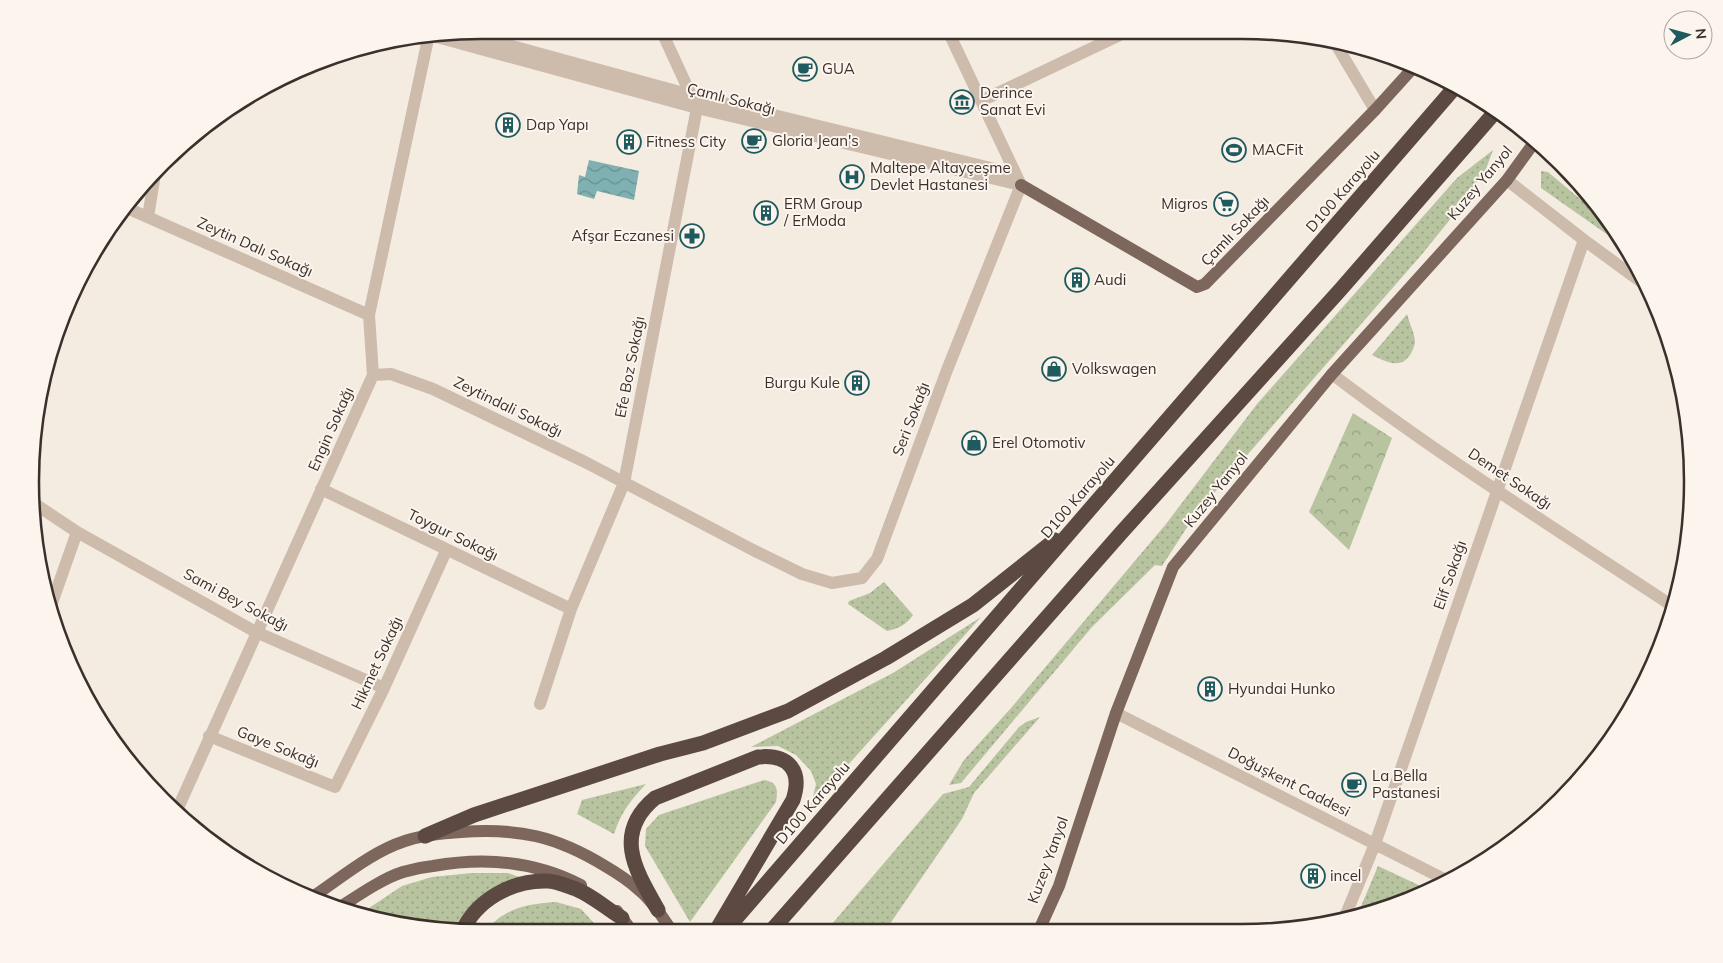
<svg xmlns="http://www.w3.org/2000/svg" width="1723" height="963" font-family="Mulish,sans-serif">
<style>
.grass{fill:url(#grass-dots)}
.park{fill:url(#park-crowns)}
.water{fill:url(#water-waves)}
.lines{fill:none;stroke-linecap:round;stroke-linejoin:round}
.minor{stroke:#cdbbac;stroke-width:12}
.major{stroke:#7d675c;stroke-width:12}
.highway{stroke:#5c4a42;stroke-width:15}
.labels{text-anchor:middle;stroke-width:4;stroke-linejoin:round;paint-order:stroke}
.poi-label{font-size:15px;fill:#3b302b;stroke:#fbf5ee;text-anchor:start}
.street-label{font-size:15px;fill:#3b302b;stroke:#fbf5ee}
.rim{fill:none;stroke:#3b302b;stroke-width:2.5}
</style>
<defs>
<pattern id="grass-dots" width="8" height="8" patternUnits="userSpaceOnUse" patternTransform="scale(1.25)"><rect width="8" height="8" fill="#b8c4a0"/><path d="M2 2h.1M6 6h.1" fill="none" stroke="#97a083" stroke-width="1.8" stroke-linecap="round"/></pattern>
<pattern id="park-crowns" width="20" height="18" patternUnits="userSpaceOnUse" patternTransform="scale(1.25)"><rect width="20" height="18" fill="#b8c4a0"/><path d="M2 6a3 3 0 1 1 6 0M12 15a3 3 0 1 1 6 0" fill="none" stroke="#97a083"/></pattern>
<pattern id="water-waves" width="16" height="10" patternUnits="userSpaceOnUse" patternTransform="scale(1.25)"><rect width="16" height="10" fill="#7fb0b2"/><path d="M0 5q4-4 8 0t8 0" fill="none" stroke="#699091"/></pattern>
</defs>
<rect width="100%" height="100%" fill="#f4ebe1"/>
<path class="grass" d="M1493 150 1486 169 1465 201 1423 253 1195 515 1162 566 1155 565 1092 627 961 783 949 785 964 760 1011 708 1166 524 1257 404 1457 178Z
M1541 171 1548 172 1612 226 1625 247 1541 188Z
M1407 314C1409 322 1414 332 1415 341 1415 345 1412 352 1410 355 1400 370 1385 361 1372 355Z
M884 582 913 615C907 624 898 629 887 631L848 604 849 601 870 593Z
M981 617 811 806 816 784 811 771 796 755 778 746 751 747 893 673Z
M1040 717 974 793 962 819 885 931H826L943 794 969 787 1019 727 1026 722Z
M764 780C778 782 778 790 776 802L690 922 645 846 646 829 659 815Z
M646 784C631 800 621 812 614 834L577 814 582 800Z
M1378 866 1427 889 1387 909 1357 916Z
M472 873H508L525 879 457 932 360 914 402 886 432 877Z
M556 902 581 909 602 932H484C505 908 526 904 556 902Z"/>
<path class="park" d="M1353 413 1392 438 1349 550 1309 512Z"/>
<path class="water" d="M589 160 639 171 634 200 597 191 594 199 577 194 579 175 585 177Z"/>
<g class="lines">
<path class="minor" d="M437 37 697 108 1021 185 1003 171 691 95 464 33
M1334 41 1375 110
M981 101 1128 31
M1507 180 1584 240 1648 287
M127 208 369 315
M148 217 154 180
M1332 374C1441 457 1559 531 1674 607
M373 375 391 374 433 389 585 462 753 550 802 574 832 583 862 578 877 559 947 370 1021 185 948 31
M321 489 571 609
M32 502 77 532 256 632 384 688
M52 603 77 532
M540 704 571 609 624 483 697 108 661 30
M1116 713 1446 880
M209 736 335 787 384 688 446 551
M178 808 373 375 369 315 428 39
M1344 919 1375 844 1584 240"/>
<path class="major" d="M1021 185 1197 287 1205 284 1375 110 1413 68
M311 898C341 878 371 852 405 841 423 835 442 833 461 832 519 828 556 836 605 866 617 873 629 881 639 890 653 901 662 917 672 931
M337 909C356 897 381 879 403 872 413 869 423 867 433 866 484 857 535 861 581 885
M617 911 632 931
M1039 930 1059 886 1116 713 1173 567 1332 374 1507 180 1536 140"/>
<path class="highway" d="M425 836 474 815 660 754 703 743 788 711 886 658 973 605 1055 540
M658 910C636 871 612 834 655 798L758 757C788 754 803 770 793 800L717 929
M725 931 1456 86
M771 931 1121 533 1341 289 1496 111
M462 932C476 900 512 880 547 881 556 881 567 886 576 889 593 896 607 909 622 918"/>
</g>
<defs>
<g id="cafe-ring" transform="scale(1.25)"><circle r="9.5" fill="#fbf5ee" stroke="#1f5a5e" stroke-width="1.5"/><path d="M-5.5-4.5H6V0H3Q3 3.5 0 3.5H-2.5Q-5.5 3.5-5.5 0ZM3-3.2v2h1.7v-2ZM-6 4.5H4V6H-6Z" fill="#1f5a5e"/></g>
<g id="museum-ring" transform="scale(1.25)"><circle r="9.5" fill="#fbf5ee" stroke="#1f5a5e" stroke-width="1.5"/><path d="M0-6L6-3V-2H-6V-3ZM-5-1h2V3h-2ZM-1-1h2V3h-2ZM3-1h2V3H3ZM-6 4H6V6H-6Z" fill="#1f5a5e"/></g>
<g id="building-ring" transform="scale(1.25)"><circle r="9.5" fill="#fbf5ee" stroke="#1f5a5e" stroke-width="1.5"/><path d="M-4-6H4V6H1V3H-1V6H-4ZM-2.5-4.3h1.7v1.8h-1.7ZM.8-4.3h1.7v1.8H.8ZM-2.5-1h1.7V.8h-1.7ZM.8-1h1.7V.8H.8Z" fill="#1f5a5e"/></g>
<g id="stadium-ring" transform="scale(1.25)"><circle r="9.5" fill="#fbf5ee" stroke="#1f5a5e" stroke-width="1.5"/><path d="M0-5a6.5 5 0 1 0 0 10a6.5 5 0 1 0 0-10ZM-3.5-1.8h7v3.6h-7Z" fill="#1f5a5e"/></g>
<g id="hospital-ring" transform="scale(1.25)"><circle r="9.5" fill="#fbf5ee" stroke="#1f5a5e" stroke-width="1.5"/><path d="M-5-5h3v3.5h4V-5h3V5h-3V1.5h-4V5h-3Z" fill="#1f5a5e"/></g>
<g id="supermarket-ring" transform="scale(1.25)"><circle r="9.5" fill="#fbf5ee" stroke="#1f5a5e" stroke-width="1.5"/><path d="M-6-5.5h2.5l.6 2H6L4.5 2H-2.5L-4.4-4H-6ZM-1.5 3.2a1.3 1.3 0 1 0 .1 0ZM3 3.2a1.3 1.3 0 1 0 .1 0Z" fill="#1f5a5e"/></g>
<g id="pharmacy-ring" transform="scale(1.25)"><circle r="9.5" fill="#fbf5ee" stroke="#1f5a5e" stroke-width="1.5"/><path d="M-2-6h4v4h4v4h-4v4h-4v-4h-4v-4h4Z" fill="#1f5a5e"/></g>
<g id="shop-ring" transform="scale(1.25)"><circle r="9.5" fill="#fbf5ee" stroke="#1f5a5e" stroke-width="1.5"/><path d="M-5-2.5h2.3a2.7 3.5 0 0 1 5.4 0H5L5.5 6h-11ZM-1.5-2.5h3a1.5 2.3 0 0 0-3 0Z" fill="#1f5a5e"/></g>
</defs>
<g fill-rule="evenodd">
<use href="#cafe-ring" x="805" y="69"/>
<use href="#museum-ring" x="962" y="102"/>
<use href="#building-ring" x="508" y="125"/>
<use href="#cafe-ring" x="754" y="141"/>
<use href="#building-ring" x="629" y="142"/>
<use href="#stadium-ring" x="1234" y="150"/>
<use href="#hospital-ring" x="852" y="177"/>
<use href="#supermarket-ring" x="1226" y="204"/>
<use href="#building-ring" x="766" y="213"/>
<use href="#pharmacy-ring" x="692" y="236"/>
<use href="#building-ring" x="1077" y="280"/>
<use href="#shop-ring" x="1054" y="369"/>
<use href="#building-ring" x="857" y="383"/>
<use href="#shop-ring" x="974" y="443"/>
<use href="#building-ring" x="1210" y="689"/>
<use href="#cafe-ring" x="1354" y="785"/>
<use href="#building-ring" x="1313" y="876"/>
</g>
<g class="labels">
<g class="poi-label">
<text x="822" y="74">GUA</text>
<text x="980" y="98">Derince<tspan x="980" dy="17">Sanat Evi</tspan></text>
<text x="526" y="130">Dap Yapı</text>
<text x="772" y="146">Gloria Jean's</text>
<text x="646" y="147">Fitness City</text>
<text x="1252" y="155">MACFit</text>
<text x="870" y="173">Maltepe Altayçeşme<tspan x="870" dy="17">Devlet Hastanesi</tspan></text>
<text x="784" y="209">ERM Group<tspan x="784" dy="17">/ ErModa</tspan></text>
<text x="1208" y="209" text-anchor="end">Migros</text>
<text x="674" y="241" text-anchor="end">Afşar Eczanesi</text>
<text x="1094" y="285">Audi</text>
<text x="1072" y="374">Volkswagen</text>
<text x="840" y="388" text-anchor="end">Burgu Kule</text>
<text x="992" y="448">Erel Otomotiv</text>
<text x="1228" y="694">Hyundai Hunko</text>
<text x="1372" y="781">La Bella<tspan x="1372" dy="17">Pastanesi</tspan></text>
<text x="1330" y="881">incel</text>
</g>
<g class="street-label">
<text transform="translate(731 99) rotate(14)" y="5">Çamlı Sokağı</text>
<text transform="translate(1480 183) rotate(-50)" y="5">Kuzey Yanyol</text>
<text transform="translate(1343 191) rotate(-49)" y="5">D100 Karayolu</text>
<text transform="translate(1235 231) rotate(-46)" y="5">Çamlı Sokağı</text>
<text transform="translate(255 247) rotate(24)" y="5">Zeytin Dalı Sokağı</text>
<text transform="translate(630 367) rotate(-79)" y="5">Efe Boz Sokağı</text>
<text transform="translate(508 407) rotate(26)" y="5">Zeytindali Sokağı</text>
<text transform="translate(911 419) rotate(-69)" y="5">Seri Sokağı</text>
<text transform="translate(331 429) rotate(-66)" y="5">Engin Sokağı</text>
<text transform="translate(1510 479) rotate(34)" y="5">Demet Sokağı</text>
<text transform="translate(1216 490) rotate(-51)" y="5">Kuzey Yanyol</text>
<text transform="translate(1078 497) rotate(-49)" y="5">D100 Karayolu</text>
<text transform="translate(453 535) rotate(26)" y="5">Toygur Sokağı</text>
<text transform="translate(1450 575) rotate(-71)" y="5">Elif Sokağı</text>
<text transform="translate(236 600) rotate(28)" y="5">Sami Bey Sokağı</text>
<text transform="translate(377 663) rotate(-65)" y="5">Hikmet Sokağı</text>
<text transform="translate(278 747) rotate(22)" y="5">Gaye Sokağı</text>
<text transform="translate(1289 782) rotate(27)" y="5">Doğuşkent Caddesi</text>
<text transform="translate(813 803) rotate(-49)" y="5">D100 Karayolu</text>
<text transform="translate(1048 860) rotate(-70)" y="5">Kuzey Yanyol</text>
</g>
</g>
<path d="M0 0H1723V963H0ZM481 39H1242A442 442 0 0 1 1684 481V482A442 442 0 0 1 1242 924H481A442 442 0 0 1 39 482V481A442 442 0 0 1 481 39Z" fill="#fbf5ee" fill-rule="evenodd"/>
<path class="rim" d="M481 39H1242A442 442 0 0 1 1684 481V482A442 442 0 0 1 1242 924H481A442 442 0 0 1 39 482V481A442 442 0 0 1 481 39Z"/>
<g transform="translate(1688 35) rotate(84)"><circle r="24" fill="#fbf5ee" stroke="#aea6a0"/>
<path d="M0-4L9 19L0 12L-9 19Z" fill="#1f5a5e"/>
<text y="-8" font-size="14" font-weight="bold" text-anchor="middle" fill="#3b302b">N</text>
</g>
</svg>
